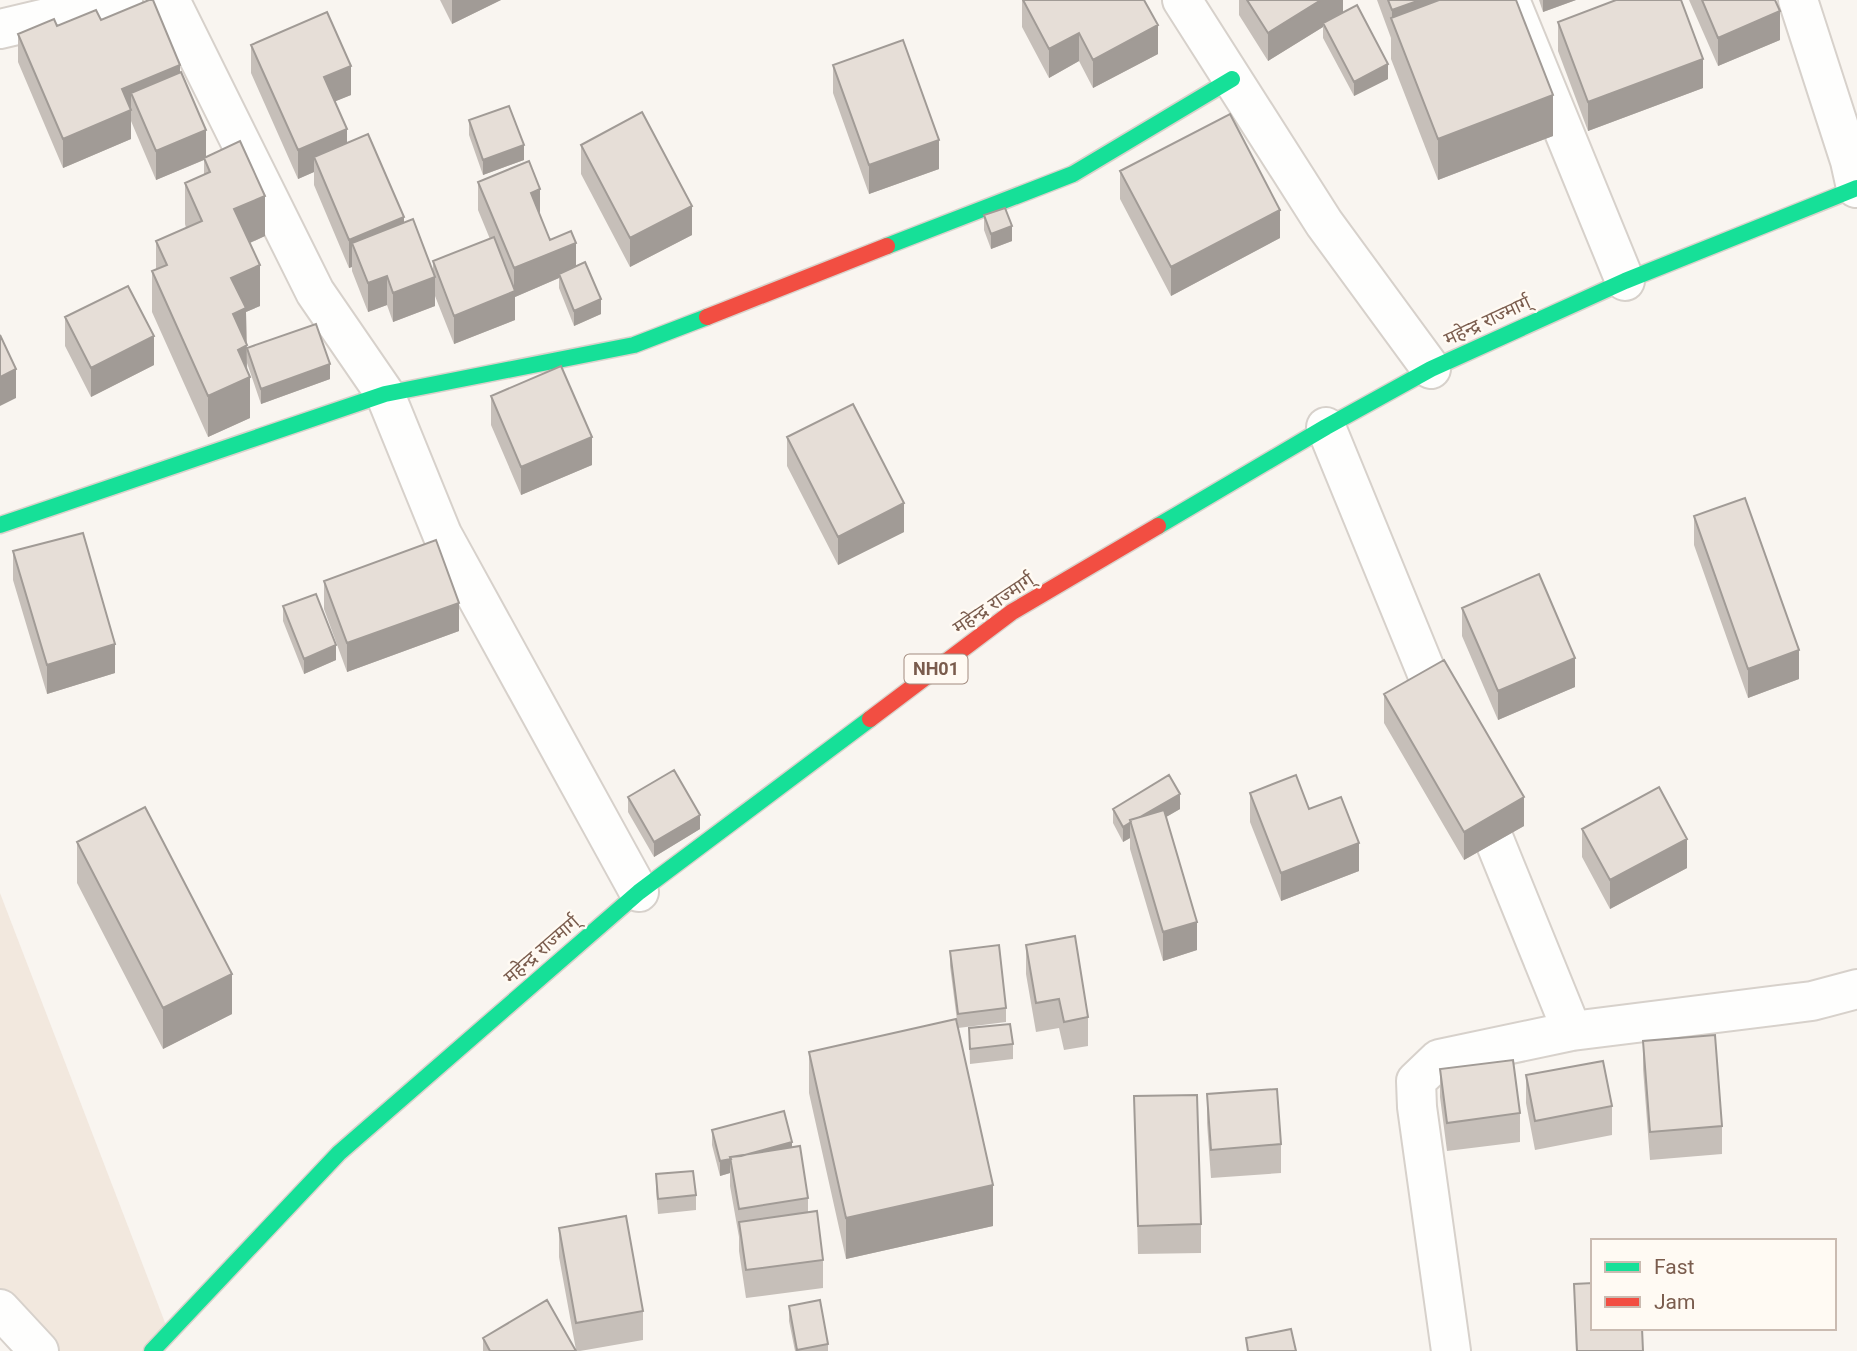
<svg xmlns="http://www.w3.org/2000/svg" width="1857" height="1351" font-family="Roboto,'Noto Sans Devanagari',sans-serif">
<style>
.residential{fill:#f2e8de}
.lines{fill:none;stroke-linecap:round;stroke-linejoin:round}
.street-casing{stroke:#d7d1cb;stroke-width:42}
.fast-casing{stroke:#d9d2cb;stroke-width:19}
.jam-casing{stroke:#d9d2cb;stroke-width:19}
.street{stroke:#fefefd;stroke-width:38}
.fast{stroke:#16e098;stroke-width:16}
.jam{stroke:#f24e42;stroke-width:16}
.wall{fill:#c6bfb9}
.shaded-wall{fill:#a19b96}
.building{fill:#e6ded7;stroke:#a19b96;stroke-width:2}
.labels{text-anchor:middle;stroke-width:5;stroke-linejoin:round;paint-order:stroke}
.shield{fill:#fffaf3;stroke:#a28b7f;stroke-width:2}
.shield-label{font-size:18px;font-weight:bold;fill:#7a5c4d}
.street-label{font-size:19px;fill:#7a5c4d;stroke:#fffaf3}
</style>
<rect width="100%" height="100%" fill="#f9f5f0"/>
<path class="residential" d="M0 893 169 1333 152 1351H39L0 1309Z"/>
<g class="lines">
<g class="street-casing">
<path id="street" d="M170 0 315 292 385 394 442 534 639 892
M1182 0 1324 223 1431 369
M1510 0 1625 281
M1798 0 1850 161 1856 188
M0 29 123 0
M1326 427 1446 720
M1476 795 1572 1031
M0 1309 39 1351
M1451 1351 1417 1107 1416 1081 1439 1059 1572 1031 1812 1001 1857 989"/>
</g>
<g class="fast-casing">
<path id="fast" d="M887 246 1073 174 1232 79
M0 525 385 394 634 345 707 317
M1158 526 1326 427 1431 369 1625 281 1857 188
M152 1351 339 1153 639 892 870 719"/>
</g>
<g class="jam-casing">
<path id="jam" d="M707 317 887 246
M870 719 1012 612 1158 526"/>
</g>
<use href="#street" class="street"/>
<use href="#fast" class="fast"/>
<use href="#jam" class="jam"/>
</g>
<path class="wall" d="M440 0H501L452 24Z
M1022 0H1144L1158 54 1093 88 1079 61 1049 78 1022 27Z
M1239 0H1343V13L1388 79 1354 96 1323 38V27L1268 61 1239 15Z
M1377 0H1516L1553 136 1438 180 1391 59V38Z
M1539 0H1576L1543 12Z
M1689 0H1775L1780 40 1718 66Z
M101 20 180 72 206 157 265 236 250 243 260 306 246 312 247 348 330 379 261 404 247 363 250 418 208 437 152 312V271L156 269V241L186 228 185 224V183L204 175V160L156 180 131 121V114V139L63 168 18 62V34L57 26Z
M1558 22 1703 88 1588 131 1558 51Z
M251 45 351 95 335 101 347 143 404 223 433 270V261L490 239 478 210V182L540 216 550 240 576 266 601 314 574 326 559 288V278L515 297V320L454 344 435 296V306L393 322 387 305 368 312 352 271V267L349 268 314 185V172L298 179 251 73Z
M833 65 939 169 869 194 833 93Z
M469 120 524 160 483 175 469 135Z
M581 145 692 235 630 267 581 174Z
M1120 171 1280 238 1171 296 1120 199Z
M984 215 1012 241 991 249 984 230Z
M65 317 154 365 91 397 65 346Z
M491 396 592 465 521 495 491 425Z
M787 437 904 532 838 565 787 466Z
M1694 516 1799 679 1748 698 1694 545Z
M13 551 115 673 47 694 13 580Z
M324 581 459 631 347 672 324 609Z
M283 606 336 660 304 674 283 621Z
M1462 608 1575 687 1498 720 1462 636Z
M1384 694 1524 826 1464 860 1384 723Z
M1250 793 1309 809 1359 871 1281 901 1250 822Z
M628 797 700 829 654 857 628 812Z
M1113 809H1180L1166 817 1197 950 1163 961 1130 849V838L1123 842 1113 823Z
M1582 829 1687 868 1610 909 1582 857Z
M77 842 232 1014 163 1049 77 883Z
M1026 945 1088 1017V1046L1064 1050 1059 1028 1036 1032 1026 974Z
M950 951 1006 1008V1022L958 1028 993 1226 846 1259 809 1093V1052L958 1028 950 966Z
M969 1028 1013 1044V1059L970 1064Z
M1643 1041 1722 1126V1154L1650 1160 1643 1069Z
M1440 1069 1520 1113V1142L1447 1151 1440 1097Z
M1526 1075 1612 1106V1135L1535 1150 1526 1103Z
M1207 1094 1281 1144V1173L1211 1178 1207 1123Z
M1134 1096 1201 1224V1253L1138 1254Z
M712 1130 792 1148 808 1198V1212L823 1260V1288L746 1298 739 1251V1237L730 1186V1173L720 1176 712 1145Z
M656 1174 696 1195V1210L658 1214 656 1189Z
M559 1228 643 1311V1340L580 1351H483V1338L576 1350 559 1257Z
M1574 1284 1643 1351H1576Z
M789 1306 828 1344V1351H795L789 1321Z"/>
<path class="shaded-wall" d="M452 0H501L452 24Z
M1321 0H1343V15L1323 23V27L1268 61V33Z
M1420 0H1476L1392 19V10Z
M1543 0H1576L1543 12Z
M1780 11V40L1718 66V38Z
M1158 25V54L1093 88V60Z
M1079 33V61L1049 78V49Z
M1703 59V88L1588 131V102Z
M1388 64V79L1354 96V82Z
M180 65V94L131 93V139L63 168V139L122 89Z
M351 66V95L324 106V77Z
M1553 95V136L1438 180V139Z
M347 129V158L314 157V172L298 179V150Z
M206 130V159L156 180V151Z
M939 140V169L869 194V165Z
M524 145V160L483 175V160Z
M540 189V217L531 193Z
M265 196V236L234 250V209Z
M692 206V235L630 267V238Z
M1280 210V238L1171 296V267Z
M404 217V245L352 243V267L349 268V240Z
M1012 226V241L991 249V234Z
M576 243V271L559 274V278L515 297V320L454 344V316L514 292V268Z
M260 265V306L246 312 247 379 250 377V418L208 437V396L233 355 231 278Z
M387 276V305L368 312V283Z
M435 277V306L393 322V293Z
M601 299V314L574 326V311Z
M154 336V365L91 397V368Z
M330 364V379L261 404V389Z
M16 369V398L0 406V377Z
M592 437V465L521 495V467Z
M904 503V532L838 565V537Z
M459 603V631L347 672V643Z
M115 644V673L47 694V665Z
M336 645V660L304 674V659Z
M1799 650V679L1748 698V669Z
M1575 658V687L1498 720V691Z
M1180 794V809L1135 835 1131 822Z
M1524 797V826L1464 860V832Z
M700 815V829L654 857V842Z
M1130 823V838L1123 842V827Z
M1687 839V868L1610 909V880Z
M1359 843V871L1281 901V873Z
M1197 922V950L1163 961V932Z
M232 974V1014L163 1049V1008Z
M792 1142V1157L731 1159Z
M730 1159V1173L720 1176V1161Z
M993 1185V1226L846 1259V1218Z"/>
<path class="building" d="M149 0H153L180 65 122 89 131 110 63 139 18 34 54 19 57 26 96 10 101 20Z
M1023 0H1144L1158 25 1093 60 1079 33 1049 49Z
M1247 0H1321L1268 33Z
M1388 0H1420L1392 10Z
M1439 0H1516L1553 95 1438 139 1391 18Z
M1616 0H1681L1703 59 1588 102 1558 22Z
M1702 0H1775L1780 11 1718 38Z
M1357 5 1388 64 1354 82 1323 23Z
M327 12 351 66 324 77 347 129 298 150 251 45Z
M903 40 939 140 869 165 833 65Z
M181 72 206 130 156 151 131 93Z
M509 106 524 145 483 160 469 120Z
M642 112 692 206 630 238 581 145Z
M1230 114 1280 210 1171 267 1120 171Z
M368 134 404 217 349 240 314 157Z
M240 141 265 196 234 209 260 265 231 278 246 308 233 314 247 345 238 350 250 377 208 396 152 271 167 265 156 241 202 221 185 183 210 172 204 158Z
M529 161 540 189 531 193 550 240 571 231 576 243 514 268 478 182Z
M1005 208 1012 226 991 234 984 215Z
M413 219 435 277 393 293 387 276 368 283 352 243Z
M494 237 515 291 454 316 433 261Z
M585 262 601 299 574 311 559 274Z
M128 286 154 336 91 368 65 317Z
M316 324 330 364 261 389 247 348Z
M0 335 16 369 0 377Z
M561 366 592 437 521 467 491 396Z
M853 404 904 503 838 537 787 437Z
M1745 498 1799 650 1748 669 1694 516Z
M83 533 115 644 47 665 13 551Z
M436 540 459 603 347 643 324 581Z
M1539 574 1575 658 1498 691 1462 608Z
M316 594 336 645 304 659 283 606Z
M1444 660 1524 797 1464 832 1384 694Z
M674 770 700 815 654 842 628 797Z
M1169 775 1180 794 1140 817 1130 820 1131 822 1123 827 1113 809Z
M1296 775 1309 809 1341 797 1359 843 1281 873 1250 793Z
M1659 787 1687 839 1610 880 1582 829Z
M145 807 232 974 163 1008 77 842Z
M1164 810 1197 922 1163 932 1130 820Z
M1075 936 1088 1017 1064 1022 1059 999 1036 1003 1026 945Z
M999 945 1006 1008 958 1014 950 951Z
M956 1019 993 1185 846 1218 809 1052Z
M1010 1024 1013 1044 970 1049 969 1028Z
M1715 1035 1722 1126 1650 1132 1643 1041Z
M1513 1060 1520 1113 1447 1123 1440 1069Z
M1603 1061 1612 1106 1535 1121 1526 1075Z
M1277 1089 1281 1144 1211 1150 1207 1094Z
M1197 1095 1201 1224 1138 1226 1134 1096Z
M784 1111 792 1142 741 1156 730 1157 731 1159 720 1161 712 1130Z
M800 1146 808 1198 739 1209 730 1157Z
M693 1171 696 1195 658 1199 656 1174Z
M817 1211 823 1260 746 1270 739 1222Z
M626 1216 643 1311 576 1323 559 1228Z
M1593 1283V1328H1642L1643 1351H1577L1574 1284Z
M547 1300 576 1351H490L483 1338Z
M820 1300 828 1344 797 1350 789 1306Z
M1291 1329 1296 1351H1248L1246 1338Z"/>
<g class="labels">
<rect class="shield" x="904.5" y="654.5" width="63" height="29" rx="5"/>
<g class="shield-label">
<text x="936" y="675">NH01</text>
</g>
<g class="street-label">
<text transform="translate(1487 320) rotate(-25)" y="7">महेन्द्र राज्मार्ग्</text>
<text transform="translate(993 603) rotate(-34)" y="7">महेन्द्र राज्मार्ग्</text>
<text transform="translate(541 949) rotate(-41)" y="7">महेन्द्र राज्मार्ग्</text>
</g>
</g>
<rect x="1591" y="1239" width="245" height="91" fill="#fffaf3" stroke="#cabbb1" stroke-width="2"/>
<rect x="1605" y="1262" width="35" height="10" fill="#16e098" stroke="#cabbb1" stroke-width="2"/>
<text x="1654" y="1274" font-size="21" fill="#7a5c4d">Fast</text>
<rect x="1605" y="1297" width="35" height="10" fill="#f24e42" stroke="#cabbb1" stroke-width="2"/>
<text x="1654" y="1309" font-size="21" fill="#7a5c4d">Jam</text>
</svg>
